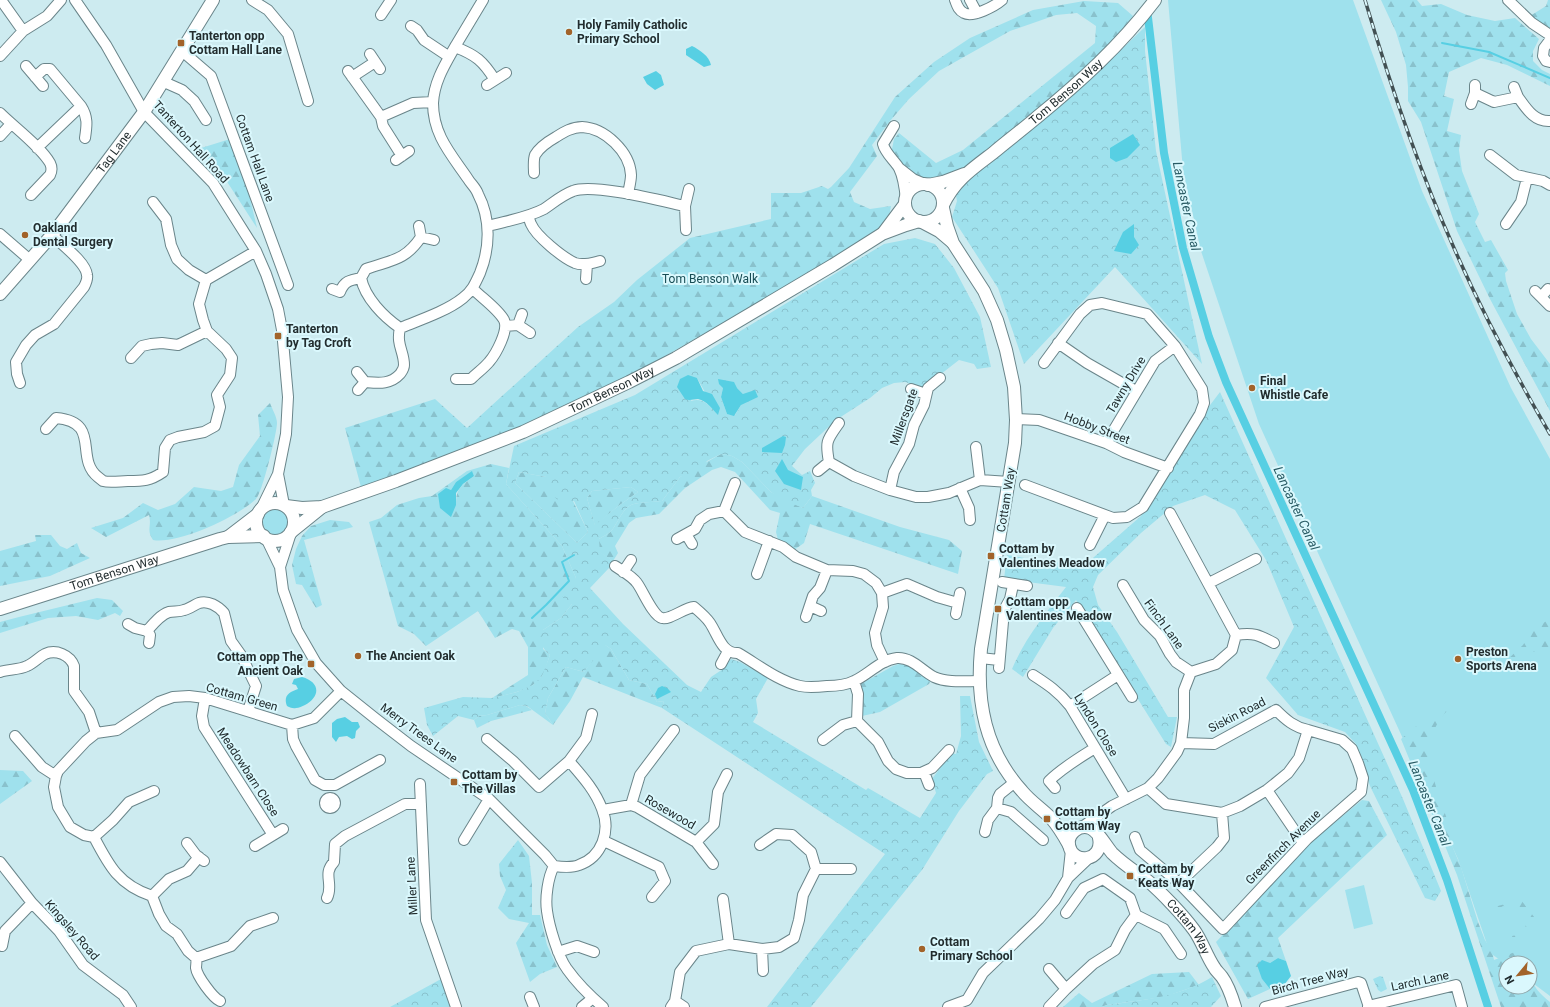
<svg xmlns="http://www.w3.org/2000/svg" width="1550" height="1007" font-family="Roboto,sans-serif">
<style>
.grass{fill:#9fe1ed}
.forest{fill:url(#forest-firs);fill-rule:evenodd}
.park{fill:url(#park-crowns);fill-rule:evenodd}
.water{fill:#57cfe3}
.lines{fill:none;stroke-linecap:round;stroke-linejoin:round}
.stream{stroke:#57cfe3;stroke-width:2}
.canal{stroke:#57cfe3;stroke-width:8}
.minor-casing{stroke:#6a858a;stroke-width:12}
.major-casing{stroke:#6a858a;stroke-width:14}
.minor{stroke:#fff;stroke-width:10}
.major{stroke:#fff;stroke-width:12}
.rail-casing{stroke:#425053;stroke-width:3.5}
.rail{stroke:#daf8fd;stroke-width:2;stroke-dasharray:6;stroke-linecap:butt}
.poi-dot{fill:#a2632a;stroke:#daf8fd;stroke-width:1.5}
.labels{text-anchor:middle;stroke-width:4;stroke-linejoin:round;paint-order:stroke}
.poi-label{font-size:12px;font-weight:bold;fill:#222d2f;stroke:#daf8fd;text-anchor:start}
.street-label{font-size:12px;fill:#222d2f;stroke:#daf8fd}
.park-label{font-size:12px;fill:#184d55;stroke:#daf8fd}
.water-label{font-size:13px;font-style:italic;fill:#295b64;stroke:#daf8fd}
</style>
<defs>
<pattern id="forest-firs" width="22" height="20" patternUnits="userSpaceOnUse"><rect width="22" height="20" fill="#9fe1ed"/><path d="M5 1l3.5 6h-7zM16 11l3.5 6h-7z" fill="#89c1cc"/></pattern>
<pattern id="park-crowns" width="20" height="18" patternUnits="userSpaceOnUse"><rect width="20" height="18" fill="#9fe1ed"/><path d="M2 6a3 3 0 1 1 6 0M12 15a3 3 0 1 1 6 0" fill="none" stroke="#89c1cc"/></pattern>
</defs>
<rect width="100%" height="100%" fill="#cdebf0"/>
<path class="grass" d="M1168 0H1353L1422 191 1511 388 1550 459V996L1530 981V963H1506V964L1490 953 1458 859 1259 424 1201 251 1183 170Z
M263 522a13 13 0 1 1 26 0a13 13 0 1 1-26 0Z
M1364 885 1373 924 1354 929 1345 890Z"/>
<path class="forest" d="M1381 0H1417L1422 6 1441 4 1467 15 1495 21 1515 18 1539 39 1533 51V61L1542 70 1550 74V86L1507 65 1481 58 1449 72 1444 96 1454 99 1447 131 1461 135 1459 150 1462 171 1479 214 1475 222 1485 242 1491 240 1508 270 1505 273 1506 281 1517 314 1531 339 1550 364V411L1490 299 1457 231 1421 122 1408 101V87L1406 65 1396 32Z
M1548 0H1550V28L1530 16 1546 6Z
M1084 1 1118 3 1133 16 1107 48 1071 81 966 167 931 180 917 176 896 159 892 149 894 139 899 133 936 163 963 150 1095 43 1096 26 1077 13 1056 15 1010 31 939 71 909 99 890 121 872 145 877 156 850 192 854 202 870 209 891 206 888 223 829 262 625 379 518 432 361 487 345 428 435 399 467 428 578 327 614 302 637 280 690 238 771 219V193H801L822 186 828 189 831 187 849 168 895 97 934 62 970 38 1033 10Z
M230 139 245 177 257 228 224 177 198 149Z
M270 403C272 409 277 417 277 423 277 433 262 494 256 499 239 516 177 545 153 540 146 530 152 526 149 515L106 537 91 528 123 518 143 503 158 510 175 504 194 487 221 491 233 487 239 465 260 436 258 415Z
M721 454 732 456 742 462 771 492 803 508 812 496 900 527 949 540 962 551 958 574 810 524 804 543 794 550 778 540 776 532 780 513 770 510 735 472 721 467 712 470 685 488 659 514 636 518 629 523 615 546 618 553 613 561 599 552V539C603 536 609 534 612 530 618 522 622 510 631 505 637 502 654 502 662 501L680 477Z
M491 464 509 468 506 484 562 546 576 578 572 604 561 618 543 630V649L550 655C547 662 546 670 542 676 533 691 508 694 492 698L528 675V647L519 631 512 629 495 638 478 611 426 646 414 634 398 626 369 522 381 518 397 505 419 498 432 496 467 471ZM472 472 474 476C461 486 456 488 456 505L446 489 451 490 456 482Z
M519 472 546 477 573 501 588 532 577 543 515 483Z
M631 487 638 492 617 507 595 526 587 498 592 491Z
M330 520 349 522 353 527 304 540 322 605 316 608 302 585 296 584 292 565 296 549 302 536 311 526Z
M35 535H51L60 546 67 549 77 543 81 553 90 558 50 576 0 586V551L36 541Z
M97 598 112 600 123 611 120 616 115 613 98 620 76 616 48 618 0 633V622L19 617Z
M1550 619V656C1530 646 1526 655 1516 669L1511 670 1507 669 1505 664 1506 661 1523 645 1533 629Z
M604 644 611 649 629 680 647 684 657 702 664 701 662 708 583 677 570 701 553 725 545 713 548 698 566 667 584 672Z
M899 664 907 665 931 680 929 684 880 712 862 716 863 692 861 684 893 666Z
M1445 704 1448 710C1437 720 1430 736 1429 751 1428 771 1448 822 1456 842L1453 841 1451 843 1461 867 1478 922 1485 940 1492 951 1494 960 1515 952 1528 963H1506V987H1530V974C1533 987 1540 994 1550 1002V1007H1501L1457 875 1401 739 1425 719Z
M520 705 526 706 532 710 491 721 477 728 474 720 479 716 487 715Z
M0 770 23 771 32 781 0 804Z
M1362 800 1369 801 1387 835 1278 938 1286 961 1278 958 1270 963 1262 979 1270 989 1248 999 1216 942 1311 842Z
M518 840 529 856 532 883V915H540L547 945 557 967 540 974 530 982 516 943 529 923 509 919 498 908 506 890 500 876 499 864Z
M1521 900 1538 922 1525 940 1514 942 1512 936 1522 934C1529 925 1527 912 1515 907 1511 906 1507 907 1503 906L1498 909 1494 915 1490 910 1486 909Z
M1189 972 1199 985 1164 997 1107 1005 1101 1007H1063L1079 993 1092 1003 1152 974Z"/>
<path class="park" d="M1145 27V51L1156 151 1202 364 1115 267 1024 364 998 288 952 217 957 201 954 186 1091 78Z
M915 238 935 244 954 268 980 317 991 367 977 369 974 364 959 360 923 388 905 382 894 383 882 388 870 398 836 420 805 449 792 466 802 475 810 471 815 483 811 490 812 496 803 508 781 499 771 492 742 462 732 456 721 454 707 461 702 469 680 477 662 501C654 502 637 502 631 505 622 510 618 522 612 530 609 534 603 536 599 539L600 552 613 561 609 568 590 588 623 624 687 685 701 692 711 677 723 669 731 659 740 662 768 678 756 699 758 713 753 722 866 790 868 788 920 818 936 793 932 779 951 753 956 754 961 736 960 696H970L979 742 993 771 987 774 959 811 922 870 811 1007H767L885 854 662 708 664 701 657 702 647 684 629 680 611 649 605 645 584 672 566 667 548 698 545 713 553 725 527 706 520 705 487 715 479 716 474 720 458 716 433 736 427 725 424 708 463 697 492 698 517 692 533 685 542 676 550 655C540 646 540 643 543 630L561 618 572 604 565 601 561 593 576 578 562 546 506 484 514 446 635 395 884 244ZM697 378 718 415C710 406 703 397 691 401ZM723 388H737L743 394 741 405 735 415 727 414 721 397ZM519 472 546 477C545 491 552 496 563 503L574 501 588 532 577 543 515 483ZM631 487 638 492 617 507 595 525 587 498 592 491Z
M1220 392 1403 799 1441 891 1435 901 1425 898 1370 786 1356 744 1345 732 1298 715 1266 678 1294 627 1266 560 1235 510 1205 495 1173 506 1141 533 1098 575 1093 587 1098 605 1117 632 1168 717H1177L1171 747 1166 744 1076 600 1053 628 1023 677 1012 669C1025 638 1046 613 1066 587L1004 579 1007 555 1042 561 1086 564 1141 516 1204 413Z
M1380 976 1383 977 1387 989 1381 992 1378 990 1373 979Z
M1212 977 1221 996 1211 1007H1101L1107 1005C1143 1000 1180 997 1212 977Z
M441 979 450 1007H390Z"/>
<path class="water" d="M692 46C700 50 709 56 711 65L704 67 686 55V49Z
M656 71 661 75 664 85 655 90 647 84 643 77Z
M1133 134 1140 145 1127 158 1116 162 1110 158V148Z
M1134 224V237L1139 245 1131 254 1114 251 1123 232Z
M688 375 697 378 703 391 712 394 720 408 718 415C712 409 707 401 698 399 693 399 690 401 685 399L677 387 680 379Z
M718 379 734 382 737 388 743 394 755 390 758 397 741 405 734 416 727 414 721 397 723 388 719 384Z
M783 436 786 437 785 445 782 453 762 452V448Z
M782 459 788 470 803 477 801 490 784 484 775 471Z
M472 471 474 476 463 484 456 493V505L451 517 440 508 438 494 446 488 451 490 456 482Z
M302 677C320 682 321 696 305 705 302 706 299 708 296 708 293 709 289 707 287 706 283 696 289 692 298 689L296 685 292 684 294 679Z
M662 686 667 688 671 692 657 699 655 694 658 688Z
M345 717 352 722H358L360 727 356 731 355 738 352 739 347 736 339 737 336 742 332 737V723L337 719Z
M1278 958 1286 961 1291 976 1280 990 1270 989 1262 979 1257 965 1262 960 1270 963Z"/>
<g class="lines">
<path class="stream" d="M1442 43 1489 52 1550 78
M532 618 546 605 569 581 562 562 574 555"/>
<path class="canal" d="M1147 9 1164 153 1183 248 1209 337 1226 382 1413 790 1447 880 1488 1007"/>
<g class="minor-casing">
<path id="minor" d="M1 0 23 31
M75 0 106 45 144 112 213 183 256 251 266 274 278 309 282 330 288 397 286 434 278 474 260 511
M252 0 268 10 288 34 308 101
M955 0C957 5 958 10 964 13 973 18 995 6 1002 0
M970 0 977 13
M1508 0 1532 23 1550 35
M381 15 391 0
M411 26 417 30 424 40 448 56
M1550 40 1544 48 1543 56 1546 61 1550 62
M455 47C476 55 483 61 495 80
M182 51 211 76 288 285
M370 54 380 69
M0 56 23 31 47 16 61 0
M26 66 43 86
M348 71 381 117 383 126 402 156
M35 77 44 69H50L81 106 37 148
M352 77 375 62
M164 82 182 90 194 101 206 120
M487 85 506 73
M1514 87 1518 97
M1475 93 1494 102 1518 97C1526 108 1534 122 1550 121
M1471 104 1475 93V85
M81 106C88 117 87 125 85 138
M0 113C14 127 40 146 50 163 52 167 52 171 50 175L31 195
M381 117 413 103 433 102
M894 126 883 144C885 153 894 160 899 168 904 178 905 189 906 200
M0 136 11 124
M1490 155 1516 175 1543 181 1550 185
M396 160 409 151
M899 168 913 179 925 184
M534 173C534 168 533 160 535 155 539 148 549 141 556 137 564 132 572 127 582 127 605 128 630 152 631 175 631 181 629 188 628 194
M528 216C529 218 530 222 531 224 536 236 563 258 575 263 583 266 592 263 600 261
M1506 224 1521 202 1527 178
M488 226C506 221 527 218 544 209 553 203 562 195 573 191 593 183 662 201 685 206
M686 230 685 206 689 189
M0 234 30 260
M421 237 434 240
M361 278C365 298 384 317 400 328
M586 279 587 264
M206 280 256 251
M332 289 340 292C344 281 350 280 361 278L366 269C391 260 405 261 421 237L419 226
M1535 291 1550 306
M1541 297 1548 289
M518 325 530 333
M506 326 518 325 522 314
M1058 343 1087 363 1136 391
M131 358 142 346 151 344 162 343 178 345 207 331
M357 372 365 382
M456 379H471C477 373 484 368 489 362 496 354 509 330 504 320 498 309 482 298 473 289
M20 383 17 374 16 362 26 345 35 335 54 324 84 287C86 283 88 279 87 275 86 262 61 244 52 235
M911 389 926 394
M358 390 365 382C378 383 390 385 400 374 402 371 404 369 404 365 404 351 396 345 400 328 420 320 447 311 463 298 472 291 475 284 480 273 490 248 491 219 478 194 476 188 471 184 468 179 451 154 433 135 433 103 434 81 446 63 456 45 465 30 474 15 483 0
M1016 419 1039 420 1106 443 1124 452 1168 468
M839 423C827 440 825 441 829 462L854 476 890 490 916 497H928L949 493 980 480 1009 482
M46 429 56 418C102 422 74 458 98 477 98 477 103 481 103 481 110 483 121 481 128 481 143 481 150 481 163 472L165 448 170 440 178 437 204 432 215 426 220 407 217 395 230 375 232 358 226 349 207 331 203 320 199 304 206 280 189 270 177 259 171 245 166 219 153 202
M1106 443 1155 361 1175 346
M976 447 980 480
M818 471 829 462
M278 474 284 505
M1025 485 1113 518 1127 517 1143 507 1200 414 1204 403 1202 389 1175 346 1147 314 1102 303 1090 305 1080 314 1044 363
M960 488 969 508 970 520
M890 490 894 472 909 444 914 425 924 405 928 388 940 378
M724 511 735 483
M686 534 692 544
M266 538 280 567 283 590 297 630 316 663 341 691 376 719 411 746 489 799 545 855 554 866C548 877 545 898 547 911 549 926 558 957 567 969 577 983 590 996 603 1007
M677 539 695 529 700 520 709 514 724 511 745 532 783 547 796 557 827 570 853 571 864 574 876 583 882 593 883 607 875 633 877 645 885 662
M1090 545 1105 515
M615 566C622 571 632 576 637 583 643 591 653 616 662 618 670 620 684 608 694 607 700 612 706 617 710 623 718 635 722 654 738 653 757 664 778 681 800 686 809 688 818 687 827 686 836 686 846 685 854 681 868 675 880 660 897 658 912 657 922 671 934 677 947 683 965 681 979 681
M280 567 291 533
M623 572 631 560
M757 574 769 541
M1002 582 1027 586
M1209 583 1256 559
M1123 585 1144 620 1160 636 1170 654 1176 662 1191 672
M882 593 907 584 937 597 958 603
M810 606 821 611
M1077 608 1132 697
M956 614 960 593
M806 617 813 596 820 588 827 570
M128 624 135 628 147 631 150 635 149 643
M147 631C153 624 160 615 169 612 174 611 179 612 184 610 189 609 194 605 199 603 208 600 218 606 224 613L231 641 241 655 256 686 248 711
M1236 635C1253 632 1259 635 1274 643
M980 658 999 660
M721 664 728 651
M999 668 1004 610 1010 599 1013 585
M0 672C9 669 19 670 27 666 34 663 39 657 45 654 56 649 70 655 74 666V691L89 712 96 733
M1033 675C1047 684 1059 692 1070 706L1126 799
M854 681 858 694 857 721 878 742 888 761 896 769 907 773H921L932 768 949 750
M205 698 202 716 204 727 273 835
M1070 706 1118 675
M292 725 293 739 296 746 315 780 324 785H335L380 760
M15 736 42 767 56 776
M487 739 513 761 539 787 569 761
M823 740 843 725 857 721
M924 772 929 785
M420 784 426 920 456 1007
M1055 788 1049 781C1062 768 1079 758 1095 748
M1148 788 1166 804 1222 813 1240 806 1267 790 1288 773 1299 758 1308 730C1294 727 1286 720 1276 710L1214 744 1181 743
M1267 790 1303 843
M325 803a5 5 0 1 1 10 0a5 5 0 1 1-10 0Z
M631 805 640 775 674 730
M997 808 1011 812 1043 840
M603 810 631 805 637 807 696 842 713 864
M1082 827 1112 806 1148 788 1158 778 1177 752 1181 743 1184 718V690L1191 672 1216 664 1232 650 1236 635 1170 513
M985 832 988 820 997 808 998 798 1000 794 1015 782
M94 837 113 820 129 802 154 791
M1135 837 1140 850 1179 883 1223 929 1307 839 1361 792 1363 778 1358 763 1352 749 1342 740 1308 730
M464 840 489 799
M604 841 659 867 665 881 652 897
M696 842 714 824 718 792 727 774
M187 843 196 855 204 861
M255 846 283 829
M0 862 32 903 59 931 83 965 123 995 131 1007
M554 866C562 867 572 868 579 865 602 857 611 831 602 809 595 790 582 776 569 761L586 738 592 714
M816 869H851
M1068 878 1071 850
M1179 883 1217 847 1224 838 1222 813
M152 896 169 879 187 871 199 857
M327 898C334 884 322 874 334 862L335 844 345 836 405 804H421
M723 899 729 944
M1136 915 1164 929 1181 954
M2 946 5 931 32 903
M762 949 763 971
M558 952 577 946 594 952
M196 958 231 946 250 926 273 918
M1049 969 1066 989
M530 997 534 1007
M220 1001C213 998 197 976 196 968 196 965 197 962 196 958L188 951 177 934 166 926 159 914 152 896C119 885 109 866 94 837L84 835 70 827 58 807 54 787 56 776 58 771 86 741 96 733 117 730 159 702 173 697 189 696 205 698 292 725 314 718 341 691
M675 1001 684 1007
M1368 1006 1456 985 1462 1007
M582 1007 593 998
M671 1007 675 1001 680 972 696 951 729 944 762 949 779 947 794 938 799 920 803 895 816 869 811 852 792 835 776 834 760 845
M948 1007 967 1000 983 973 1039 919 1055 900 1068 878 1089 858
M1049 1007 1066 989 1093 964 1115 950 1125 930 1136 915 1130 898 1103 879 1084 888 1066 913
M1265 1007 1358 982 1361 983 1369 1007"/>
</g>
<g class="major-casing">
<g id="major">
<circle cx="924" cy="203" r="19"/>
<path d="M928 185 943 182 964 174"/>
<path id="s1" d="M943 205C955 180 972 169 993 153 1007 141 1022 130 1036 118 1080 82 1120 46 1155 0"/>
<path d="M943 208 947 226 953 243 984 291 997 320 1006 350 1014 387 1016 420 1015 443 981 649C976 702 985 750 1022 791 1030 801 1041 808 1051 818 1058 826 1064 836 1069 845"/>
<path d="M922 222 939 231 952 242"/>
<path d="M884 232 905 204"/>
<path id="s2" d="M0 294 52 235 144 112 213 0"/>
<circle cx="275" cy="522" r="19"/>
<path id="s3" d="M286 506 302 508 322 507 396 481 523 432 629 382 676 358 833 265 882 234 906 225 919 221"/>
<path d="M291 532 322 507"/>
<path d="M228 537 258 514"/>
<path id="s4" d="M0 609 220 539 228 537 264 536"/>
<path id="s5" d="M1099 838C1104 861 1073 866 1069 845 1067 834 1079 824 1090 828 1098 831 1106 846 1112 853 1123 864 1136 872 1148 881 1162 893 1183 915 1194 930 1202 941 1206 955 1214 967 1216 971 1219 973 1222 977 1228 985 1232 997 1235 1007"/>
</g>
</g>
<use href="#minor" class="minor"/>
<use href="#major" class="major"/>
<g class="rail-casing">
<path id="rail" d="M1365 0C1390 84 1418 168 1454 248 1482 312 1515 374 1550 434"/>
</g>
<use href="#rail" class="rail"/>
</g>
<g class="poi-dot">
<circle cx="569" cy="32" r="4"/>
<rect x="177" y="39" width="8" height="8" rx="2"/>
<circle cx="25" cy="235" r="4"/>
<rect x="274" y="332" width="8" height="8" rx="2"/>
<circle cx="1252" cy="388" r="4"/>
<rect x="987" y="552" width="8" height="8" rx="2"/>
<rect x="994" y="605" width="8" height="8" rx="2"/>
<circle cx="358" cy="656" r="4"/>
<circle cx="1458" cy="659" r="4"/>
<rect x="307" y="660" width="8" height="8" rx="2"/>
<rect x="450" y="778" width="8" height="8" rx="2"/>
<rect x="1043" y="815" width="8" height="8" rx="2"/>
<rect x="1126" y="872" width="8" height="8" rx="2"/>
<circle cx="922" cy="949" r="4"/>
</g>
<g class="labels">
<g class="poi-label">
<text x="577" y="29">Holy Family Catholic<tspan x="577" dy="14">Primary School</tspan></text>
<text x="189" y="40">Tanterton opp<tspan x="189" dy="14">Cottam Hall Lane</tspan></text>
<text x="33" y="232">Oakland<tspan x="33" dy="14">Dental Surgery</tspan></text>
<text x="286" y="333">Tanterton<tspan x="286" dy="14">by Tag Croft</tspan></text>
<text x="1260" y="385">Final<tspan x="1260" dy="14">Whistle Cafe</tspan></text>
<text x="999" y="553">Cottam by<tspan x="999" dy="14">Valentines Meadow</tspan></text>
<text x="1006" y="606">Cottam opp<tspan x="1006" dy="14">Valentines Meadow</tspan></text>
<text x="1466" y="656">Preston<tspan x="1466" dy="14">Sports Arena</tspan></text>
<text x="366" y="660">The Ancient Oak</text>
<text x="303" y="661" text-anchor="end">Cottam opp The<tspan x="303" dy="14">Ancient Oak</tspan></text>
<text x="462" y="779">Cottam by<tspan x="462" dy="14">The Villas</tspan></text>
<text x="1055" y="816">Cottam by<tspan x="1055" dy="14">Cottam Way</tspan></text>
<text x="1138" y="873">Cottam by<tspan x="1138" dy="14">Keats Way</tspan></text>
<text x="930" y="946">Cottam<tspan x="930" dy="14">Primary School</tspan></text>
</g>
<g class="street-label">
<text dy="4" stroke="none"><textPath href="#s1" startOffset="168">Tom Benson Way</textPath></text>
<text transform="translate(191 142) rotate(48)" y="4">Tanterton Hall Road</text>
<text dy="4" stroke="none"><textPath href="#s2" startOffset="182">Tag Lane</textPath></text>
<text transform="translate(255 158) rotate(70)" y="4">Cottam Hall Lane</text>
<text transform="translate(1126 385) rotate(-59)" y="4">Tawny Drive</text>
<text dy="4" stroke="none"><textPath href="#s3" startOffset="349">Tom Benson Way</textPath></text>
<text transform="translate(904 417) rotate(-70)" y="4">Millersgate</text>
<text transform="translate(1097 428) rotate(21)" y="4">Hobby Street</text>
<text transform="translate(1006 500) rotate(-81)" y="4">Cottam Way</text>
<text dy="4" stroke="none"><textPath href="#s4" startOffset="120">Tom Benson Way</textPath></text>
<text transform="translate(1164 624) rotate(54)" y="4">Finch Lane</text>
<text transform="translate(242 697) rotate(16)" y="4">Cottam Green</text>
<text transform="translate(1237 715) rotate(-27)" y="4">Siskin Road</text>
<text transform="translate(1096 725) rotate(58)" y="4">Lyndon Close</text>
<text transform="translate(419 733) rotate(36)" y="4">Merry Trees Lane</text>
<text transform="translate(248 772) rotate(57)" y="4">Meadowbarn Close</text>
<text transform="translate(670 812) rotate(30)" y="4">Rosewood</text>
<text transform="translate(1283 847) rotate(-45)" y="4">Greenfinch Avenue</text>
<text transform="translate(412 886) rotate(-93)" y="4">Miller Lane</text>
<text dy="4" stroke="none"><textPath href="#s5" startOffset="224">Cottam Way</textPath></text>
<text transform="translate(72 930) rotate(49)" y="4">Kingsley Road</text>
<text transform="translate(1310 981) rotate(-15)" y="4">Birch Tree Way</text>
<text transform="translate(1420 981) rotate(-12)" y="4">Larch Lane</text>
</g>
<g class="park-label">
<text x="710" y="283">Tom Benson Walk</text>
</g>
<g class="water-label">
<text transform="translate(1187 206) rotate(78)" y="5">Lancaster Canal</text>
<text transform="translate(1297 508) rotate(65)" y="5">Lancaster Canal</text>
<text transform="translate(1430 803) rotate(68)" y="5">Lancaster Canal</text>
</g>
</g>
<g transform="translate(1518 975) rotate(241)"><circle r="19" fill="#daf8fd" stroke="#90a7ab"/>
<path d="M0-3L7 15L0 10L-7 15Z" fill="#a2632a"/>
<text y="-6" font-size="11" font-weight="bold" text-anchor="middle" fill="#222d2f">N</text>
</g>
</svg>
